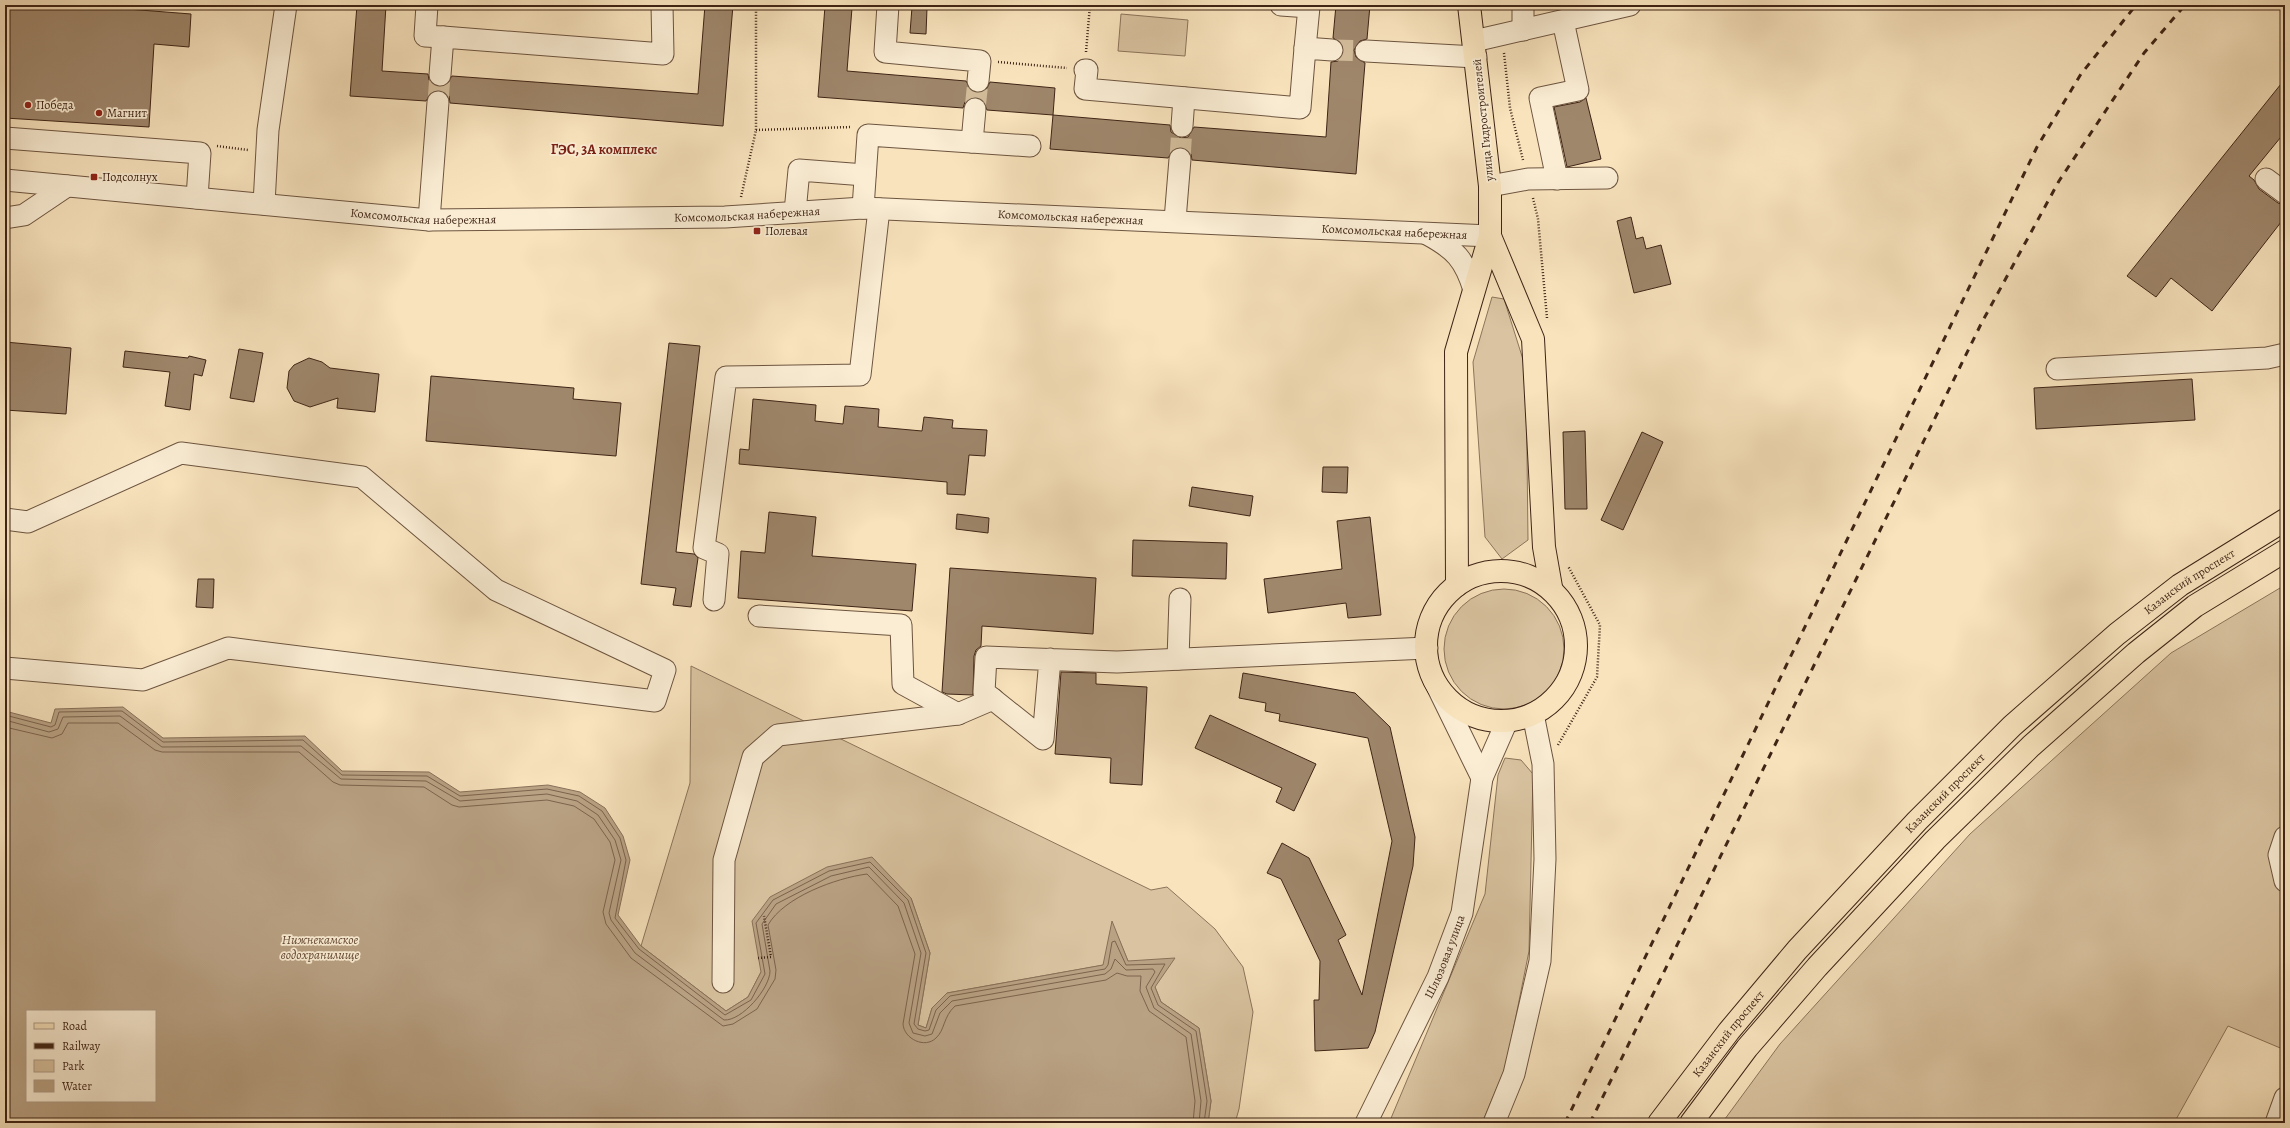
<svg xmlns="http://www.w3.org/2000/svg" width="2290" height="1128" font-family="Alegreya,serif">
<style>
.green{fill:#d9c3a0;stroke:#8c745a}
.water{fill:#b9a284;stroke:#887058;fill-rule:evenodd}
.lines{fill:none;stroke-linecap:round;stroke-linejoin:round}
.shore{stroke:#7c634c;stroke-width:1}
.building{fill:#9f876c;stroke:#3f2415}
.minor-tunnel{stroke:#d3bd9b;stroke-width:21;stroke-dasharray:21 10;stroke-linecap:butt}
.minor-casing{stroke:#6d543f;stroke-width:23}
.major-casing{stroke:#3f2415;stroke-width:24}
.path{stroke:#3f2415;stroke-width:2.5;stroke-dasharray:1 2;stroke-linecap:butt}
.minor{stroke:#faedd4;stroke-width:21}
.major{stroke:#f8e3bd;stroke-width:22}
.rail{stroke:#3f2415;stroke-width:3;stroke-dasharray:7 7;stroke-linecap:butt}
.poi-dot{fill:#8f2418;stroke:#faedd4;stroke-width:1.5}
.labels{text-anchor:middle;stroke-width:3.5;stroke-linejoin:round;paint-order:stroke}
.poi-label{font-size:12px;fill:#3f2415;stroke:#faedd4;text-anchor:start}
.street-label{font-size:12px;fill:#3f2415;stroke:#faedd4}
.water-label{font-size:13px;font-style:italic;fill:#644a36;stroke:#faedd4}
.quarter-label{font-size:14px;font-weight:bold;fill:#7a1f14;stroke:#faedd4}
</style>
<rect width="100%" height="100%" fill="#f8e3bd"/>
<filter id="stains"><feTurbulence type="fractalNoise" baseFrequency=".005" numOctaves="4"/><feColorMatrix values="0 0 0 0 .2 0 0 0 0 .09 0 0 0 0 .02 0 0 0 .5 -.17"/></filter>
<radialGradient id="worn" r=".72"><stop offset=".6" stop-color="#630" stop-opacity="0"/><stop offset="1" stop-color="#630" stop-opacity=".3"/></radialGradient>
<path class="green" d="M1121 14 1188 20 1185 56 1118 51Z
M1492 297 1504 299 1526 369 1528 540 1502 559 1485 537 1473 362Z
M2285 585V1050L2228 1026 2174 1123H1722L1780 1044 1970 834 2171 653Z
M1444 649a60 60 0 1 1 120 0a60 60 0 1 1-120 0Z
M691 666 1151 890 1167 887 1215 929 1243 967 1253 1012 1239 1109 1235 1123H1208L1211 1101 1199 1028 1161 1002 1155 987 1128 961 1112 923 1104 965 947 993 932 1008 926 1028 918 1025 930 953 911 898 761 972 748 997 726 1011 641 946 690 783Z
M1505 758 1521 760 1533 774 1529 951 1506 1066 1482 1123H1389L1485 894 1498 775Z"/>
<path class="water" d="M123 707 163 738 305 736 342 771 429 772 460 792 548 785 580 792 605 808 623 836 630 860 618 915 641 946 726 1011 748 997 761 972 752 921 770 897 827 867 872 857 911 898 930 953 918 1025 926 1028 932 1008 947 993 1103 965 1112 921 1128 961 1175 958 1155 987 1161 1002 1199 1028 1211 1101 1208 1123H5V711L51 723 55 709ZM27 1011H155V1101H27Z"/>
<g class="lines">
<path class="shore" d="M5 715 51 727 55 725 59 712 122 711 163 742 303 740 342 775 427 776 460 796 547 789 579 796 602 811 620 838 626 860 615 918 639 949 725 1015 751 1000 765 974 756 923 773 900 829 871 870 862 908 900 926 953 914 1024 918 1029 925 1031 929 1030 936 1010 950 996 1105 969 1108 965 1112 942 1115 941 1126 965 1165 964 1151 988 1158 1005 1196 1031 1207 1101 1204 1123
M5 720 49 732 58 729 63 717 120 716 162 747 301 746 341 779 426 781 460 801 547 794 577 801 598 815 615 840 621 860 609 913 611 920 635 953 724 1020C742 1021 770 988 770 971L762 924 776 904 831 876 869 867 904 903 921 953 909 1023 913 1033 925 1036 932 1034 940 1013 952 1001 1105 974 1111 969 1115 959 1126 970 1153 969 1155 972 1146 987 1154 1008 1191 1034 1201 1101 1199 1123
M5 727 52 738 62 734 68 723H118L155 750 162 752H299L333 782 340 785 424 787 452 805 459 807 547 800 574 806 594 819 610 842 615 860 603 912 606 924 631 958 723 1026 733 1024 757 1009 775 979 776 970 768 925C784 897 836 878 867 874L898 906 915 954 903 1024C904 1039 925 1049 936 1038 945 1030 943 1017 955 1006L1106 980 1117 973 1127 976H1141L1140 991 1149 1011 1186 1037 1195 1101 1193 1123"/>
</g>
<path class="building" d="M5 5H76L191 14 189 47 154 44 149 127 5 118Z
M357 5H386L382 71 428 74 429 80 439 87 445 86 452 76 698 94 705 5H733L723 126 450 103 449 96 439 90 432 91 426 101 350 96Z
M1336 5H1370L1367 39 1360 41 1354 50 1356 57 1365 63 1356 174 1192 160 1191 154 1181 147 1175 148 1168 158 1050 149 1053 115 1170 125 1171 132 1181 138 1188 137 1194 127 1326 137 1331 62 1338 61 1344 51 1343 44 1333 38Z
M825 6 852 8 847 71 966 81 971 90 977 93 987 88 990 82 1055 88 1053 115 987 110 982 99 976 97 965 102 963 108 818 97Z
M912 7 927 8 926 34 910 33Z
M2285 79V132L2249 176 2254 180 2259 189 2278 203 2285 205V217L2212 311 2171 278 2156 297 2127 276Z
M1586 98 1601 159 1567 167 1554 107 1580 102Z
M1631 217 1636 239 1643 237 1646 249 1661 245 1671 284 1634 293 1617 221Z
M5 342 71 348 66 414 5 410Z
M669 343 700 346 676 552 694 554 698 558 691 607 673 605 676 588 641 584Z
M239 349 263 353 254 402 230 398Z
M125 351 188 358 189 356 206 360 202 376 194 374 190 410 165 406 170 372 123 367Z
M309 358 322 362 330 368 379 374 375 412 337 408 338 398 310 407 294 401 287 388 289 371 294 365Z
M431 376 574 388 573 399 621 403 616 456 426 441Z
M2192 379 2195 420 2036 429 2034 388Z
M753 399 816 405 815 421 843 424 845 406 879 409 878 427 922 431 924 417 953 420 952 428 987 430 985 456 969 455 965 495 947 494V482L739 464 740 449 749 450Z
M1585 431 1587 509H1565L1563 432Z
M1642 432 1663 442 1623 530 1601 520Z
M1323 467H1348L1347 493 1322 492Z
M1192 487 1253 496 1250 516 1189 506Z
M769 512 816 517 812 556 916 564 912 611 738 598 741 551 765 553Z
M957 514 989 518 988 533 956 529Z
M1370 517 1381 615 1348 618 1346 603 1268 613 1264 579 1342 569 1337 521Z
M1133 540 1227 543 1226 579 1132 576Z
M950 568 1096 578 1093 634 982 626 981 646 976 650 974 656 973 695 947 694 942 692Z
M198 579H214L213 608 196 607Z
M1061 672 1096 673V684L1147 687 1142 785 1110 783 1111 758 1055 754Z
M1243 673 1355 693 1390 727 1415 837 1413 866 1375 1032 1368 1048 1315 1051 1314 1000H1319L1320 961 1281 879 1267 873 1282 843 1309 858 1346 935 1338 940 1362 995 1392 841 1368 738 1279 721 1280 714 1265 711 1266 703 1239 698Z
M1210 715 1316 764 1294 811 1276 802 1282 788 1195 748Z"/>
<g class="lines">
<path class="minor-tunnel" d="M1332 50 1366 51
M438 102 440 75
M975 109 978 81
M1180 159 1182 126"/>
<g class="minor-casing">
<g id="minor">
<path d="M427 5 425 36 443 37"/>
<path d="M888 5 885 52 980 61 978 81"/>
<path d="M1281 5 1309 7 1305 48"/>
<path d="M1523 30V5"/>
<path d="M1474 41 1630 5"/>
<path d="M1366 51 1476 57"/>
<path d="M1085 70H1087L1085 89 1300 108 1305 48 1332 50"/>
<path d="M440 75 443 37 663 54 662 5"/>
<path d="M1182 126 1184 98"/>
<path d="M5 138 200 153 197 198"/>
<path d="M972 142 975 109"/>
<path d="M1557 179 1540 98 1578 90 1563 21"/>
<path d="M2266 179 2285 193"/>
<path id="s1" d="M5 180 429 220 725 217 863 208 1490 236"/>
<path d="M1490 186 1528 179 1607 178"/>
<path d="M264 204 268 130 286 5"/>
<path d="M863 208 868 135 1030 146"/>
<path d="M795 212 799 170 865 175"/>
<path d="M5 218 24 215 67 186"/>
<path d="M429 220 438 102"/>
<path d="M1175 220 1180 159"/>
<path d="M1427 234C1455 249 1465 260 1474 290"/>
<path d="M2057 369 2267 358 2285 354"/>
<path d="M5 519 28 522 181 453 362 477 496 590 665 670 655 701 228 648 143 680 5 668"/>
<path d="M714 600 718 554 704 548 726 377 860 375 879 209"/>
<path d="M759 616 901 625 903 684 958 714 993 699"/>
<path d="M1050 659 1043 739 984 692 986 657 1117 662 1427 648"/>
<path d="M1178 659 1180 599"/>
<path d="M1433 678 1482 778"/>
<path d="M2285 837 2279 855 2285 881"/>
<path d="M723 982 724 860 753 757 778 735 958 714"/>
<path id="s2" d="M1366 1123 1438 977 1462 913 1482 778 1507 721"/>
<path d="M1494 1123 1514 1074 1540 961 1545 859 1543 764 1533 714"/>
<path d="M2276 1123 2285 1098"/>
</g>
</g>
<g class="major-casing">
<g id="major">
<path d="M1490 236 1533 339 1544 547 1551 587"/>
<circle cx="1501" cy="646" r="75"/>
<path d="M1457 585 1456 352 1490 236V186L1469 5"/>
<path id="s3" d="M1659 1123 1729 1031 1797 950 1917 821 2012 726 2117 634 2180 585 2285 520"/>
<path d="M1691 1123 1747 1048 1817 967 1935 840 2031 746 2136 653 2195 606 2285 551"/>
</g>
</g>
<path class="path" d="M1086 52 1090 5
M1504 53 1510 108 1523 160
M998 62 1067 68
M756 130 851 127
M217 146 248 150
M741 197 756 130V5
M1533 198 1538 219 1547 318
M1558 745 1597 677 1600 625 1568 566
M758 958 771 957 764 916"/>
<use href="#minor" class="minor"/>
<use href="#major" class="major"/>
<path class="rail" d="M1565 1123 2037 147 2081 74 2136 5
M1590 1123 1981 324 2059 181 2144 53 2185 5"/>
</g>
<g class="poi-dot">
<circle cx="28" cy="105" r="4"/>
<circle cx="99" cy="113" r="4"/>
<rect x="90" y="173" width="8" height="8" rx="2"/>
<rect x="753" y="227" width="8" height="8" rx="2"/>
</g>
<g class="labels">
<g class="poi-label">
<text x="36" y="109">Победа</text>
<text x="107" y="117">Магнит</text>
<text x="102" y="181">Подсолнух</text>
<text x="765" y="235">Полевая</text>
</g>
<g class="street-label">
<text transform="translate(1483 120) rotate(-96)" y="4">улица Гидростроителей</text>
<text dy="4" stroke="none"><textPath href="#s1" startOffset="744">Комсомольская набережная</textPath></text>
<text dy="4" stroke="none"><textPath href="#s1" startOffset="420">Комсомольская набережная</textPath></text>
<text dy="4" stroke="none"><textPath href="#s1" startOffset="1068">Комсомольская набережная</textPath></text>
<text dy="4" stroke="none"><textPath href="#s1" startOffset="1392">Комсомольская набережная</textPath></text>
<text dy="4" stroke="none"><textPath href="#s3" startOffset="761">Казанский проспект</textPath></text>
<text dy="4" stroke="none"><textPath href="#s3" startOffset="437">Казанский проспект</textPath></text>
<text dy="4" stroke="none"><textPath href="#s2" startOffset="184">Шлюзовая улица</textPath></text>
<text dy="4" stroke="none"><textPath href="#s3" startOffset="113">Казанский проспект</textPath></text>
</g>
<g class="water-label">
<text x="320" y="944">Нижнекамское<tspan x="320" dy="15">водохранилище</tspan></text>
</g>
<g class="quarter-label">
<text x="604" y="154">ГЭС, 3А комплекс</text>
</g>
</g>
<rect width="2290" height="1128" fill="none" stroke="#f8e3bd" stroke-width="20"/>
<rect x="6" y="6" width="2278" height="1116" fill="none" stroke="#3f2415" stroke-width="2"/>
<rect x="10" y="10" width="2270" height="1108" fill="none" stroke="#3f2415"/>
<rect x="26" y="1010" width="130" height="92" fill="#faedd4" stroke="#af9d88"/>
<rect x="34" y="1023" width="20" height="6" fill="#f8e3bd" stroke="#af9d88"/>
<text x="62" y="1030" font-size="12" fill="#3f2415">Road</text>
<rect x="34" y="1043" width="20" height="6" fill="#3f2415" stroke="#af9d88"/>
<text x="62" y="1050" font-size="12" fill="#3f2415">Railway</text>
<rect x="34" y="1060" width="20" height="12" fill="#d9c3a0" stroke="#af9d88"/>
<text x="62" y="1070" font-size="12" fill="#3f2415">Park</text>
<rect x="34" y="1080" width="20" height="12" fill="#b9a284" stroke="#af9d88"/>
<text x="62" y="1090" font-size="12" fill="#3f2415">Water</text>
<rect width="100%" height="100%" filter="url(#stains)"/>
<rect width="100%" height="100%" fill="url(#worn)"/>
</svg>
